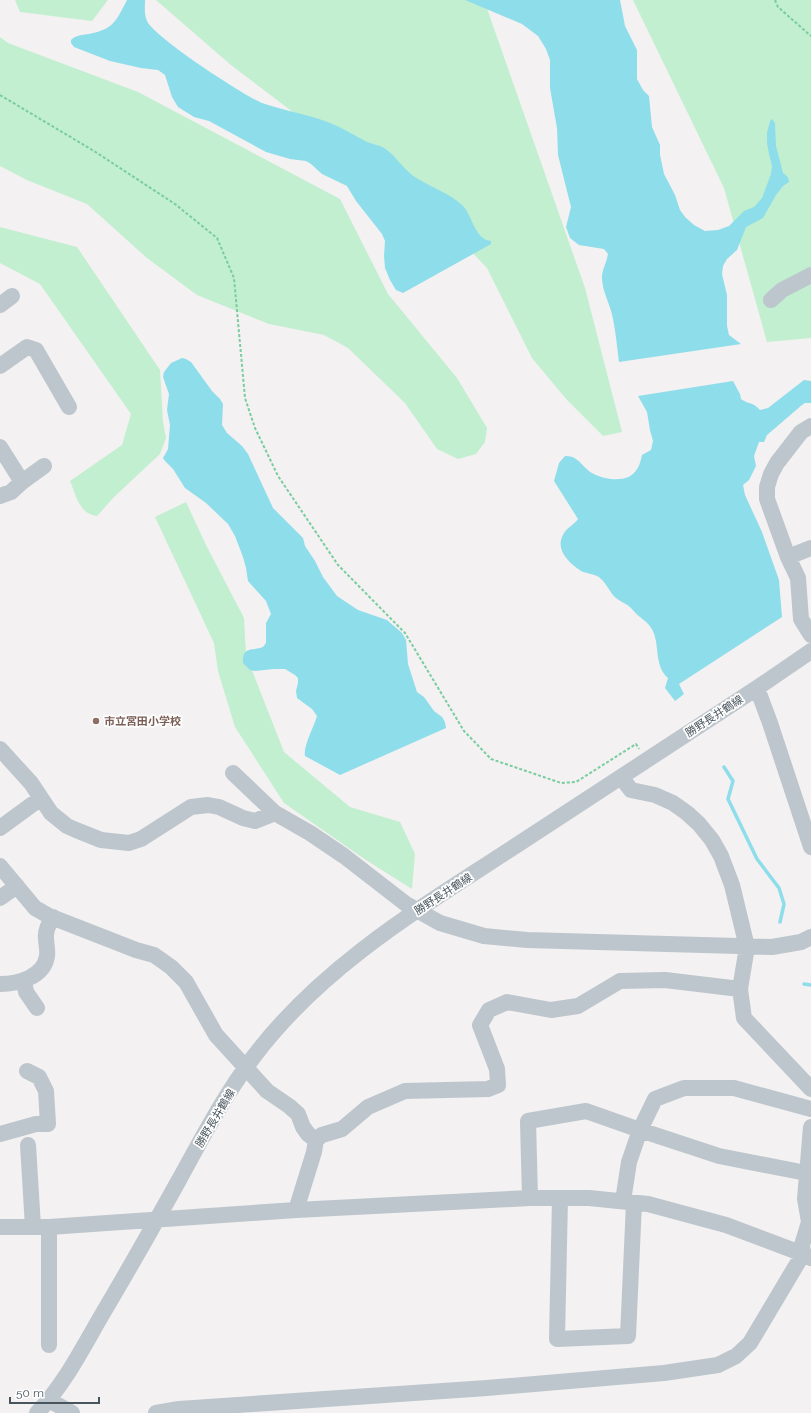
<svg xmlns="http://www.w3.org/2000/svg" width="811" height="1413" font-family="Raleway,'Noto Sans JP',sans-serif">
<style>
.green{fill:#c1efd0}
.water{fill:#8eddeb}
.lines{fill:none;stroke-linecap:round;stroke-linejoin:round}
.stream{stroke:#8eddeb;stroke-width:3.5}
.path{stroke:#79cd9f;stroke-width:2;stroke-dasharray:3 2;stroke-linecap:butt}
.minor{stroke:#bdc6cd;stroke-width:16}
.education-dot{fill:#8d6e63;stroke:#fff;stroke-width:1.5}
.labels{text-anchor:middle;stroke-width:3.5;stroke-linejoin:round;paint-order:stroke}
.street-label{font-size:11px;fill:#49555e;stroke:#fff}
.education-label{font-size:11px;font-weight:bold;fill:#785e54;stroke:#fff;text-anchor:start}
</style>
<rect width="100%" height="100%" fill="#f3f1f1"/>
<path class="green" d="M15 0H108L92 21 20 12Z
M156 0H484L585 288 622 432 603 436 567 400 532 358 487 268 408 185 331 141 231 65Z
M633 0H811V338L767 342 724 188Z
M0 37 8 43 138 92 340 199 388 294 457 378 487 428 485 442 476 454 458 459 437 449 405 403 348 348 324 335 269 324 197 295 147 258 87 204 27 180 0 166Z
M0 227 77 247 160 370 163 422 166 438 160 454 114 497 97 516C79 514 76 495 70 481L122 445 131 414 40 284 0 263Z
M186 502 206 545 244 618 246 655 284 752 350 807 400 822 415 854 412 889 366 860 284 803 235 727 218 671 214 643 155 517Z"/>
<path class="water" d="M127 0H145C145 7 144 14 147 21 154 37 243 95 262 103 287 112 314 115 337 126 348 131 357 137 367 142 372 144 379 145 384 148 395 155 402 167 412 175 429 187 449 192 464 207 472 217 476 240 491 241V244L403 293 396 290 390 280 385 268 384 256 385 241 382 234 356 201 347 186 322 174 311 164 306 161 290 159 266 152 209 121 194 117 178 107 172 97 165 75 158 70 141 68 110 61 74 47 71 43V40C76 35 82 35 89 34 114 29 116 21 127 0Z
M465 0H620L625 26 637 50V79L643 90 649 96 652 127 660 145V155L664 174 675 195 680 210 685 217 694 225 705 231 718 230 729 226 744 211 754 207 762 198 771 174 772 166 769 154 767 143V133L770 121 772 119 775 123 776 146 783 173C786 175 789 177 789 182L783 186 776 195 763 218 746 227 737 250 727 259 723 266 722 274 727 295V326L729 335 741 344 619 362C617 348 616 333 613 319 611 305 601 290 602 275 603 268 607 261 608 254L604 249 579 245 570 238 566 227 571 207 558 155 557 128 550 88V60L546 49 538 36 522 24Z
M182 358 186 359 191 362 212 391 220 399 223 404 222 425 227 433 242 446 248 454 273 508 303 538 305 546 315 561 323 577 337 596 358 610 387 620 402 633 406 640 408 664 417 692 424 697 434 711 442 717 445 722 446 728 340 775 305 756C303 746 314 727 317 716L312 709 297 698 296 691 298 683V678L295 675 285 669H274L255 671 250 670 243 663C242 646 252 651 263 647L266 643V623L271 614 266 601 248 581 246 568 243 557 235 536 228 524 206 503 185 488 173 469 165 461 163 458 168 449 170 425 167 410 169 394 163 377 164 372 171 363Z
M804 380 811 381V403H805L802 405 767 435 764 442H759L754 456 756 466 749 480 743 485 745 495 762 532 779 580 782 617 679 684 684 694 675 701 665 688 668 678C652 664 662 640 649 625 647 622 643 620 640 617 637 615 634 611 631 608 627 604 621 602 616 598 610 593 607 584 601 579 597 574 587 574 581 571 570 564 556 551 562 537 565 528 573 526 578 519L554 481 559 463 565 456C578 455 582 467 592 473 604 480 629 484 637 469 640 465 641 459 642 455L651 450 653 441 650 430 647 412 638 396 733 381 740 394 741 399C749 405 752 401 760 410L768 408Z"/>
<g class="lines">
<path class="stream" d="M724 767 733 781 728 799 757 859 779 888 784 904 780 922
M804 984 811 985"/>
<path class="path" d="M775 0 778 7 811 36
M0 95 94 151 175 204 217 238 234 278 245 398 255 428 278 476 338 565 405 633 464 731 491 759 561 783 576 782 636 744 639 749"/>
<path class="minor" d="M771 300 782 290 811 275
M0 305 12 296
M0 366 27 347 36 350 69 407
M811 426 801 432 777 463 771 474 767 487V499L788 557 798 578 801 619 811 635
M0 447 22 482
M0 496 11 492 22 482 44 466
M788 557 811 548
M757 688 770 723 811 847
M0 749 31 783 51 813 67 826 76 830 101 840 129 843 141 839 191 807 208 805 219 807 243 818 255 821 275 813
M233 773 275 813 310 833 344 856 406 904 440 923 484 936 527 940 772 947 801 942 811 937
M621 777 631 790 655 795 673 803 687 813 699 824 712 840 721 856 732 885 747 947 740 989 744 1018 811 1089
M0 828 41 798
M0 866 35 908 49 916 136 950 154 955 171 967 186 982 216 1035 267 1091 289 1106 298 1114 303 1127 308 1134 316 1140
M0 898 17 886
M24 980 26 992 37 1008
M0 984C18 984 44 977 47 956 48 950 46 944 46 938 45 930 49 924 53 917
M0 1134 36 1124H48L46 1091 39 1077 27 1071
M28 1145 33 1227
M530 1198 528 1121 586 1111 640 1130 719 1156 806 1173
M560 1198 557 1339 628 1336 634 1203
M623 1201 629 1162 640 1130 655 1099 684 1088H734L811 1109
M296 1210 314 1152 316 1140 322 1135 342 1129 368 1107 405 1091 488 1089 498 1085 497 1069 480 1025 489 1010 507 1002 551 1010 578 1006 620 981 665 980 740 989
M0 1227H49L296 1210 530 1198H589L648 1204 726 1225 803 1254 811 1258
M49 1227V1345
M49 1400 72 1413
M37 1413C65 1384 83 1347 103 1313 129 1269 154 1225 179 1180 202 1138 225 1094 255 1055 324 964 425 905 520 843 599 792 678 740 757 688L811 651
M156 1413 179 1409 487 1388 664 1373 718 1365 736 1356 750 1343 803 1254 802 1245 809 1222 805 1199 811 1127"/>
</g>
<circle class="education-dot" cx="96" cy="721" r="4"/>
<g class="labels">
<g class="street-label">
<text transform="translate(714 716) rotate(-33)" y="4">勝野長井鶴線</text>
<text transform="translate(443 894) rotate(-33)" y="4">勝野長井鶴線</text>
<text transform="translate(215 1118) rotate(-59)" y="4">勝野長井鶴線</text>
</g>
<g class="education-label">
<text x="104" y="725">市立宮田小学校</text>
</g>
</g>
<path d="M10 1397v6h89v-6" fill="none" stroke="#49555e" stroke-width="2"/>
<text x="16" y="1397" font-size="12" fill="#49555e" stroke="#ffffff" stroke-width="3" paint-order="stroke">50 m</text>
</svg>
